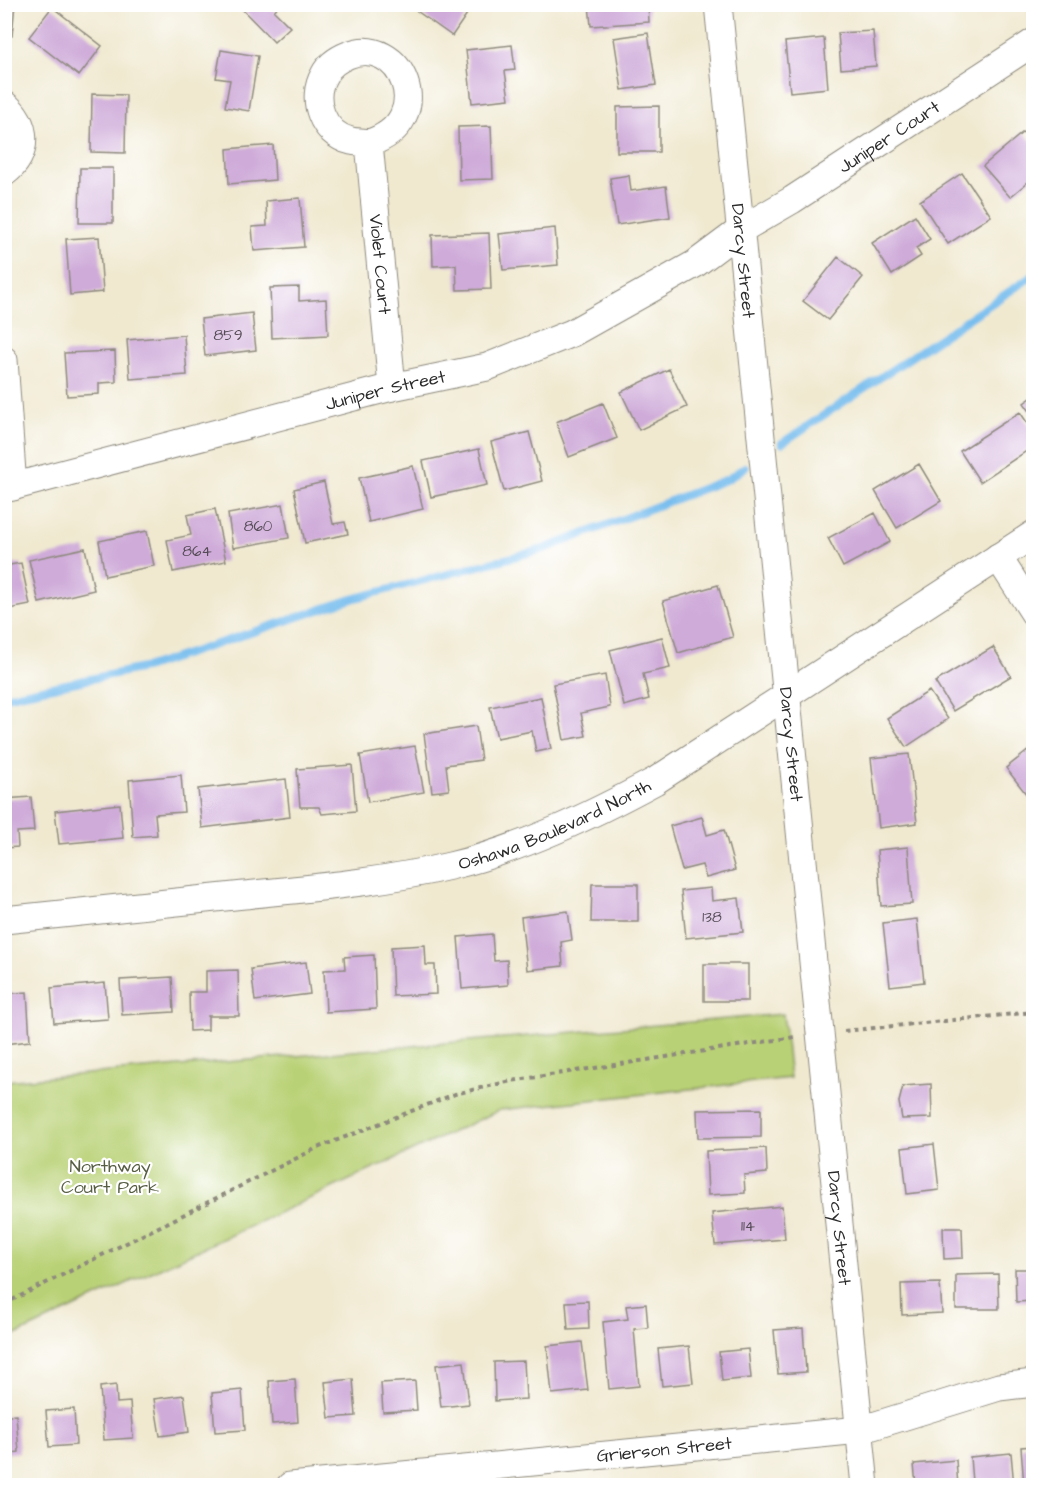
<svg xmlns="http://www.w3.org/2000/svg" width="1038" height="1490" font-family="'Architects Daughter',sans-serif">
<style>
.green{fill:#b9d176;stroke:#727e50;stroke-width:1.5}
.lines{fill:none;stroke-linecap:round;stroke-linejoin:round}
.stream{stroke:#77bdee;stroke-width:8}
.building{fill:#cfabd9}
.street-casing{stroke:#8e8a7e;stroke-width:29}
.path{stroke:#8e8a7e;stroke-width:4;stroke-dasharray:4.5 4.5;stroke-linecap:butt}
.street{stroke:#fff;stroke-width:27}
.labels{text-anchor:middle;stroke-width:4.5;stroke-linejoin:round;paint-order:stroke}
.number-label{font-size:15px;fill:#544b56}
.street-label{font-size:18px;fill:#2b2b2b;stroke:#fff}
.park-label{font-size:18px;fill:#565d42;stroke:#fff}
</style>
<rect width="100%" height="100%" fill="#fff"/>
<filter id="ink" filterUnits="userSpaceOnUse"><feTurbulence type="fractalNoise" baseFrequency=".0167" numOctaves="2"/><feDisplacementMap in="SourceGraphic" scale="12" xChannelSelector="R" yChannelSelector="G"/><feConvolveMatrix kernelMatrix="1 2 1 2 8 2 1 2 1" color-interpolation-filters="sRGB"/></filter>
<filter id="wash" filterUnits="userSpaceOnUse"><feTurbulence type="fractalNoise" baseFrequency=".008" numOctaves="4" result="noise"/><feDisplacementMap in="SourceGraphic" scale="24" xChannelSelector="R" yChannelSelector="G"/><feGaussianBlur stdDeviation="1.35" result="paint"/><feColorMatrix in="noise" values="0 0 0 0 0 0 0 0 0 0 0 0 0 0 0 0 0 1.4 0 .05"/><feComposite in="paint" operator="in"/></filter>
<g filter="url(#wash)">
<rect width="100%" height="100%" fill="#f0e9d0"/>
<path class="green" d="M783 1014 790 1078 500 1110 5 1340V1081Z"/>
<g class="lines">
<path class="stream" d="M782 443 1034 275
M4 697 148 667 352 599 544 549 728 479 745 467"/>
</g>
<g id="blocks">
<path class="building" d="M4 4H15L12 36 4 35Z
M237 4H280L274 11 290 27 274 42Z
M407 4H472L473 5 452 36Z
M589 4H648L649 22 591 26Z
M52 7 102 46 79 76 29 37Z
M873 31 876 66 841 69 838 33Z
M648 33 656 85 622 90 614 38Z
M824 38 828 88 790 92 785 42Z
M512 45 515 70 505 71 509 99 472 103 466 50Z
M221 50 258 56 249 111 225 107 230 80 216 78Z
M92 94 126 95 125 153 91 152Z
M659 106V152H617V107Z
M491 126 493 179 459 180 458 127Z
M1023 132 1034 144V177L1010 197 983 166Z
M273 145 275 180 229 184 227 149Z
M80 168H113V223H79Z
M962 173 991 216 948 244 920 201Z
M629 175 631 191 666 186 670 217 617 225 610 178Z
M300 198 304 247 254 251 252 227 267 226 266 201Z
M915 215 930 239 916 248 921 256 892 275 872 243Z
M555 228 558 265 503 270 499 234Z
M489 233 491 289 457 290 456 265 433 266 432 235Z
M99 237 103 292 70 295 66 239Z
M838 257 863 277 828 320 803 301Z
M299 287V301L326 299 328 335 272 338 270 288Z
M252 313 256 350 205 356 201 319Z
M184 335 187 375 130 379 127 340Z
M115 351 116 382 99 383V394L67 396 64 353Z
M669 369 687 407 639 430 621 392Z
M1034 396V417L1024 403Z
M603 403 617 438 569 457 556 422Z
M1020 412 1034 433V446L980 482 960 451Z
M529 432 542 481 504 491 491 442Z
M479 449 487 485 431 497 423 461Z
M919 464 941 501 897 528 875 491Z
M413 466 423 509 369 522 359 478Z
M324 482 333 524 345 522 348 534 305 543 294 489Z
M283 504 289 538 233 548 228 514Z
M215 509 226 561 173 572 167 540 191 535 187 515Z
M875 513 890 542 843 567 828 538Z
M147 531 154 566 105 576 99 541Z
M85 548 94 590 39 603 29 560Z
M21 563 30 605 4 610V566Z
M718 585 733 637 678 653 663 601Z
M662 637 670 668 643 674 649 699 624 706 610 650Z
M993 647 1011 676 953 711 935 682Z
M605 675 610 707 581 713 586 736 564 740 553 684Z
M929 691 948 719 906 747 887 718Z
M541 697 551 749 536 752 532 731 497 738 490 707Z
M476 726 481 760 446 765 449 790 432 792 424 734Z
M415 746 424 792 368 802 360 755Z
M1034 746V804L1006 768Z
M909 754 917 823 879 828 871 758Z
M352 765 356 811 322 814 319 807H300L297 769Z
M181 775 184 812 155 814 157 835 133 837 129 780Z
M286 779 290 817 202 828 198 789Z
M31 797 34 831 17 832 18 847 4 848V799Z
M120 804 123 838 59 844 55 811Z
M702 817 707 835 724 830 735 870 706 878 702 865 682 870 670 826Z
M908 847 912 904 881 906 877 850Z
M592 884H638V922H591Z
M711 888 712 901 739 898 743 932 686 938 681 891Z
M568 911 572 940 561 942 563 966 527 970 521 917Z
M917 919 924 982 890 986 883 923Z
M492 934 494 961 507 960 508 985 462 989 458 937Z
M425 945 426 965H435L436 994 393 996 391 947Z
M374 955 376 1009 326 1012 324 970 345 969 344 957Z
M306 962 310 994 255 1001 251 969Z
M704 964H748V1001H704Z
M238 970 239 1016H208V1030L190 1031 189 992H206V971Z
M172 977 174 1012 122 1015 120 980Z
M105 983 108 1019 54 1023 51 988Z
M27 992 30 1041 4 1044V994Z
M931 1084 932 1118 902 1119 899 1102 903 1086Z
M761 1109V1137L698 1138 697 1110Z
M934 1144 939 1190 907 1194 902 1148Z
M766 1148 767 1173 744 1175 745 1193 708 1195 706 1151Z
M782 1206 785 1239 715 1245 712 1213Z
M943 1228H962L963 1258 944 1259Z
M1015 1269H1034V1301L1016 1302Z
M998 1274 999 1309H956V1275Z
M940 1283 942 1313 902 1315 901 1284Z
M588 1301 589 1329 568 1330 566 1302Z
M646 1304 648 1328 634 1329 639 1386 609 1389 603 1322 628 1319 626 1306Z
M803 1328 806 1372 778 1374 774 1330Z
M582 1342 588 1390 552 1394 547 1346Z
M689 1346 693 1383 662 1386 658 1349Z
M748 1349 751 1378 722 1381 719 1352Z
M524 1361 526 1399 495 1401 494 1362Z
M464 1362 469 1404 441 1407 436 1365Z
M295 1379 298 1422 272 1424 269 1381Z
M353 1379 356 1416 329 1418 325 1382Z
M415 1381 417 1410 383 1412 381 1383Z
M116 1385 117 1403 130 1402 133 1438 104 1440 100 1387Z
M242 1390 245 1430 215 1432 212 1393Z
M184 1395 189 1432 160 1436 154 1399Z
M74 1409 76 1445 49 1447 46 1411Z
M16 1415 19 1452 4 1454V1416Z
M1034 1446V1486H1024L1021 1447Z
M1011 1453 1014 1486H984V1481L972 1482 970 1457Z
M956 1460 958 1486H916L914 1464Z"/>
</g>
</g>
<g filter="url(#ink)">
<use href="#blocks" fill-opacity="0" stroke="#8e8a7e" stroke-width="1.5"/>
<g class="lines">
<g class="street-casing">
<g id="street">
<path id="s1" d="M718 4 865 1486"/>
<path d="M4 104C28 122 30 155 4 173"/>
<path id="s2" d="M369 143C363 142 356 142 351 141 322 134 310 99 324 75 329 65 338 59 348 55 400 33 440 120 369 143L392 387"/>
<path d="M4 360 13 487"/>
<path id="s3" d="M4 489 392 387 487 367 572 333 695 264 742 229 792 200 1034 42"/>
<path d="M998 557 1034 613"/>
<path id="s4" d="M4 920C84 912 164 904 244 895 312 888 383 882 450 866 522 849 590 816 655 781L1034 534"/>
<path id="s5" d="M290 1486 860 1430 999 1387 1034 1383"/>
</g>
</g>
<path class="path" d="M844 1031 1034 1012
M4 1304 317 1148 455 1094 511 1081 795 1037"/>
<use href="#street" class="street"/>
</g>
</g>
<g class="labels">
<g class="number-label">
<text x="228" y="340">859</text>
<text x="258" y="531">860</text>
<text x="197" y="556">864</text>
<text x="712" y="922">138</text>
<text x="748" y="1231">114</text>
</g>
<g class="street-label">
<text dy="6" stroke="none"><textPath href="#s3" startOffset="963">Juniper Court</textPath></text>
<text dy="6" stroke="none"><textPath href="#s1" startOffset="258">Darcy Street</textPath></text>
<text dy="6" stroke="none"><textPath href="#s2" startOffset="404">Violet Court</textPath></text>
<text dy="6" stroke="none"><textPath href="#s3" startOffset="394">Juniper Street</textPath></text>
<text dy="6" stroke="none"><textPath href="#s1" startOffset="744">Darcy Street</textPath></text>
<text dy="6" stroke="none"><textPath href="#s4" startOffset="562">Oshawa Boulevard North</textPath></text>
<text dy="6" stroke="none"><textPath href="#s1" startOffset="1230">Darcy Street</textPath></text>
<text dy="6" stroke="none"><textPath href="#s5" startOffset="376">Grierson Street</textPath></text>
</g>
<g class="park-label">
<text x="110" y="1172">Northway<tspan x="110" dy="21">Court Park</tspan></text>
</g>
</g>
<rect width="1038" height="1490" fill="none" stroke="#fff" stroke-width="24"/>
</svg>
